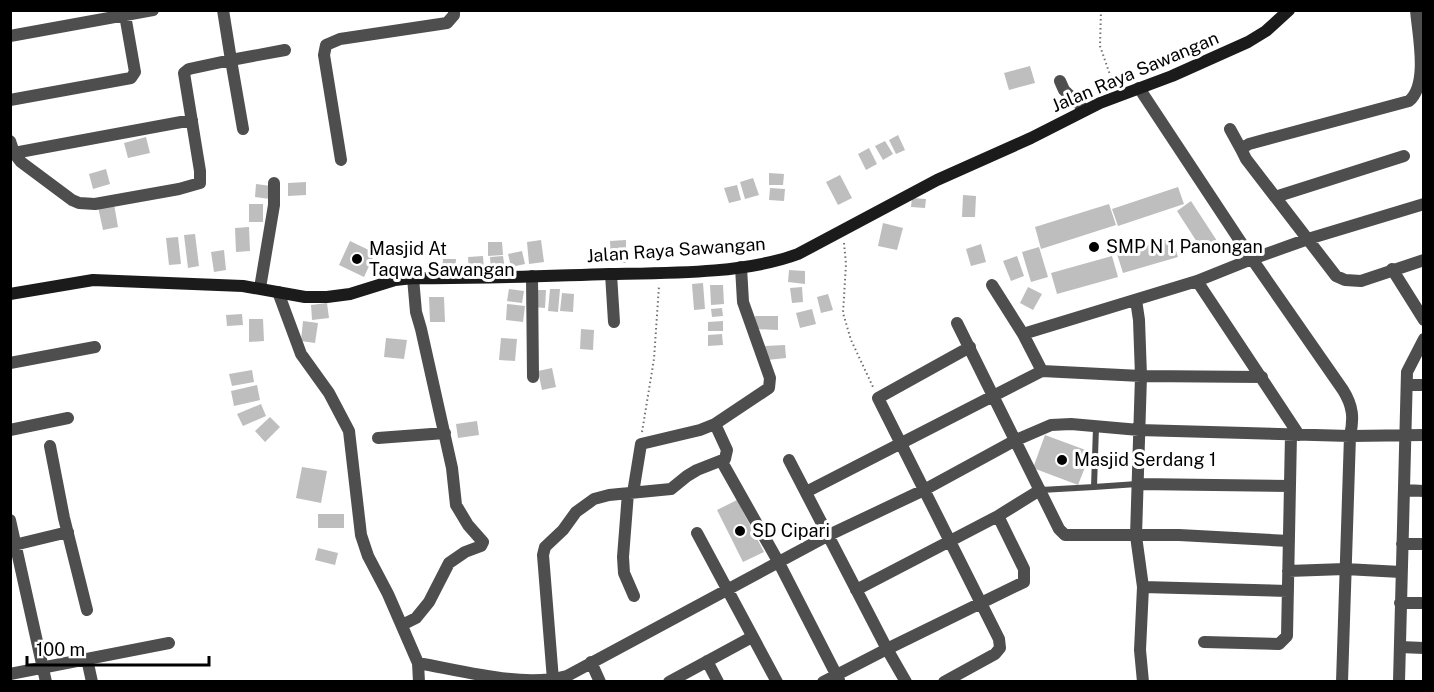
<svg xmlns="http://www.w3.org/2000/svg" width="1434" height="692" font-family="'Public Sans',sans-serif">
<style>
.building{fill:#bebebe}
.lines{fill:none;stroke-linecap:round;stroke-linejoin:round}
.path{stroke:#707070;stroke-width:2;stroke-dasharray:1.5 3;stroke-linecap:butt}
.lane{stroke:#4e4e4e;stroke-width:6}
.street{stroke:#4e4e4e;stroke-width:12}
.secondary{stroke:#1b1b1b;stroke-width:12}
.poi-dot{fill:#000;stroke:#fff;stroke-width:2}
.labels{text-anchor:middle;stroke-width:6;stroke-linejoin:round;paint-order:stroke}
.street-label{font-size:18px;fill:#000;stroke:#fff}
.poi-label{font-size:18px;fill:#000;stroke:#fff;text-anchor:start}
</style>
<rect width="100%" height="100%" fill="#fff"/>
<path class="building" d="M1030 66 1035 83 1009 90 1004 73Z
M898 135 905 150 896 154 889 140Z
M146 137 150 153 128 158 124 143Z
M885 141 893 154 883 160 875 146Z
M869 148 877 164 866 170 858 154Z
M106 169 110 184 93 189 89 174Z
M769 173 784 174 783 185H769Z
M840 175 852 198 838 205 826 182Z
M753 178 759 195 745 199 740 182Z
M306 182V195L288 196V183Z
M256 184 271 186 270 199 255 197Z
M737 185 741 200 729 203 724 188Z
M1178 187 1184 204 1118 226 1112 209Z
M770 188 785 189 784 201 769 200Z
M963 195 976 196 975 217H962Z
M912 198 926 199 925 208 911 207Z
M1191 201 1221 247 1206 256 1177 211Z
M114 204 118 227 103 230 98 207Z
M249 204H263V222H249Z
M1109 204 1116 225 1041 249 1035 227Z
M883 223 903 228 897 250 878 246Z
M249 227 250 251 236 252 235 228Z
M195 234 199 266 188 268 184 235Z
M178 237 181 264 169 265 166 238Z
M1172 238 1178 257 1123 273 1117 254Z
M541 240 544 262 529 264 527 242Z
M626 240V263H611L610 241Z
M350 241 375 253 364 277 339 265Z
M488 242H502L503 255 488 256Z
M981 244 986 262 971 266 966 249Z
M1039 247 1048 277 1031 282 1022 252Z
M224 250 226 270 214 272 211 252Z
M522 251 525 264 511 267 508 254Z
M483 256 484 272H469L468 257Z
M503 256 505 269 491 270 490 257Z
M1017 256 1024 276 1011 281 1003 261Z
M1112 256 1118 277 1057 294 1051 273Z
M443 259H456L455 270H442Z
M789 270 805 271V284L788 282Z
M703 283 705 309 694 310 692 284Z
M710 285H723L724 304 711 305Z
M802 287 803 302 792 303 790 288Z
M1028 287 1042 294 1033 310 1020 303Z
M509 289 524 291 522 303 507 301Z
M550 289H560L558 312 548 311Z
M535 290H546L545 308 533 307Z
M562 293 574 294 573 312 560 311Z
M828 294 833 310 821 313 817 297Z
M429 297H444L445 322H430Z
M327 303 329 318 312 320 311 305Z
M507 304 525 306 523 322 506 320Z
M722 308 723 316 712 317 711 309Z
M812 309 816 324 800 328 796 313Z
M242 314 243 325 227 326 226 315Z
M755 316H778V330L755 329Z
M249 319H263L264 341 249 342Z
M303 321 318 323 315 343 301 341Z
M723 321V331H708V322Z
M581 329 594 330 593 350 580 349Z
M722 334 723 345 708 346V335Z
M386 338 407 340 404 359 384 357Z
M501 338 517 339 515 361 499 360Z
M785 345 786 358 767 360 765 346Z
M552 368 556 387 542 390 538 371Z
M252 370 254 382 232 386 229 374Z
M257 385 260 400 234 406 231 391Z
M261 404 266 416 243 426 237 414Z
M270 417 280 427 265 442 255 431Z
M477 421 479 435 458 438 456 424Z
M1045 435 1091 452 1078 485 1033 468Z
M302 467 327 471 321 503 296 498Z
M737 500 764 552 743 562 717 510Z
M318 514H344V528H318Z
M318 548 338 553 335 565 315 560Z"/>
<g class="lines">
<path class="path" d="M1101 10 1100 46 1114 86
M844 243 846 264 843 313 851 340 873 387
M642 432 654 359 659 286"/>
<path class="lane" d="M1094 487 1137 484
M1041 490 1094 487 1096 427"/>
<path class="street" d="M1416 10C1418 35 1429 84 1409 101L1249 144 1241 149 1246 159 1336 276 1345 280 1361 281 1424 260
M10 36 153 10
M1060 81 1064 90 1085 110
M1139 88 1252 259 1343 390C1353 406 1354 418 1350 436L1342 682
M10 100 131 78 135 72 125 15
M243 129 231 60 285 50
M1230 129 1241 149
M10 141 14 153 192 120
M14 153 21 162 72 200 79 203 95 204 179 189 200 183V171L184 73 189 69 231 60 223 10
M341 160 324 55 326 45 340 39 447 23 454 15V10
M1275 197 1404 156
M1392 269 1424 320
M611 274 614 322
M532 276 533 377
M1197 281 1299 435
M992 285 1023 334 1042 371
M260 288 274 205V183
M278 292 301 354 329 393 349 431 361 535 368 556 388 594 418 663 419 682
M1136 300 1139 320 1141 376 1136 536 1143 587 1140 650 1143 682
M957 323 1059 529 1065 535H1179L1289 541
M1023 334 1197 281 1252 259 1308 239 1424 204
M10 363 95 347
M1408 385H1424
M10 430 68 418
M378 438 445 433
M50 446 64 518 87 610
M789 460 887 649 823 682
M722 462 779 563 839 680
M1137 484 1290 486
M1404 490 1424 491
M806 492 1042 371 1141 376 1262 377
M628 493 623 557 624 573 634 596
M633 493 641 444 700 430 715 424
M10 520 46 682
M697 533 777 682
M1402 544H1424
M10 546 68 532
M1288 571 1345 569 1401 572
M1143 587 1288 591
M856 590 998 516 1040 490
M1400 603H1424
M402 625 416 618 429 602 449 563 465 552 481 546 483 542 468 525 456 505 452 468 421 329 416 312 413 278
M1204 642 1279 644 1287 636 1291 434
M1400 647 1424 648
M87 659 92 682
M707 661 718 682
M591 662 600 682
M418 663C463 671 523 688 567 676L829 535 924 490 1014 441 1051 425 1071 424 1139 430 1350 436 1424 435
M10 674 169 643
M553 680 543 555 545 547 563 530 576 512 594 499 609 495 671 489 687 476 697 470 725 459 727 450 715 424 769 388 770 378 743 302 741 267
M669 682 752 637
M906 682 887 649 1024 582V569L998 516
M944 682 995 654 1000 648 999 639 878 398 970 347
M1399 682 1407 372 1424 339"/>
<path class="secondary" d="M10 294 93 280 243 286 305 297H327L350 294 395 280 413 278C478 279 543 276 609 274 666 273 745 274 798 254L937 180 1031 138 1100 103 1172 76 1248 42 1266 31 1289 10"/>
</g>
<g class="poi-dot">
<circle cx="1094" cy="247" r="6"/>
<circle cx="357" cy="259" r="6"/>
<circle cx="1062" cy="460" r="6"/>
<circle cx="740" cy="531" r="6"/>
</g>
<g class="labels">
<g class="street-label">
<text transform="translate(1135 72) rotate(-23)" y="6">Jalan Raya Sawangan</text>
<text transform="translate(676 250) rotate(-4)" y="6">Jalan Raya Sawangan</text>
</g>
<g class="poi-label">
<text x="1106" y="253">SMP N 1 Panongan</text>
<text x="369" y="255">Masjid At<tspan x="369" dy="21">Taqwa Sawangan</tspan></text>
<text x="1074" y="466">Masjid Serdang 1</text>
<text x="752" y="537">SD Cipari</text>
</g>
</g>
<rect width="1434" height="692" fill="none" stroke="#000000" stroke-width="24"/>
<path d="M27 656v9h182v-9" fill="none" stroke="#000000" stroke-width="3"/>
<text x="36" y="656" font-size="18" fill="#000000" stroke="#ffffff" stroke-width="4.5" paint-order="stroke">100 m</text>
</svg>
